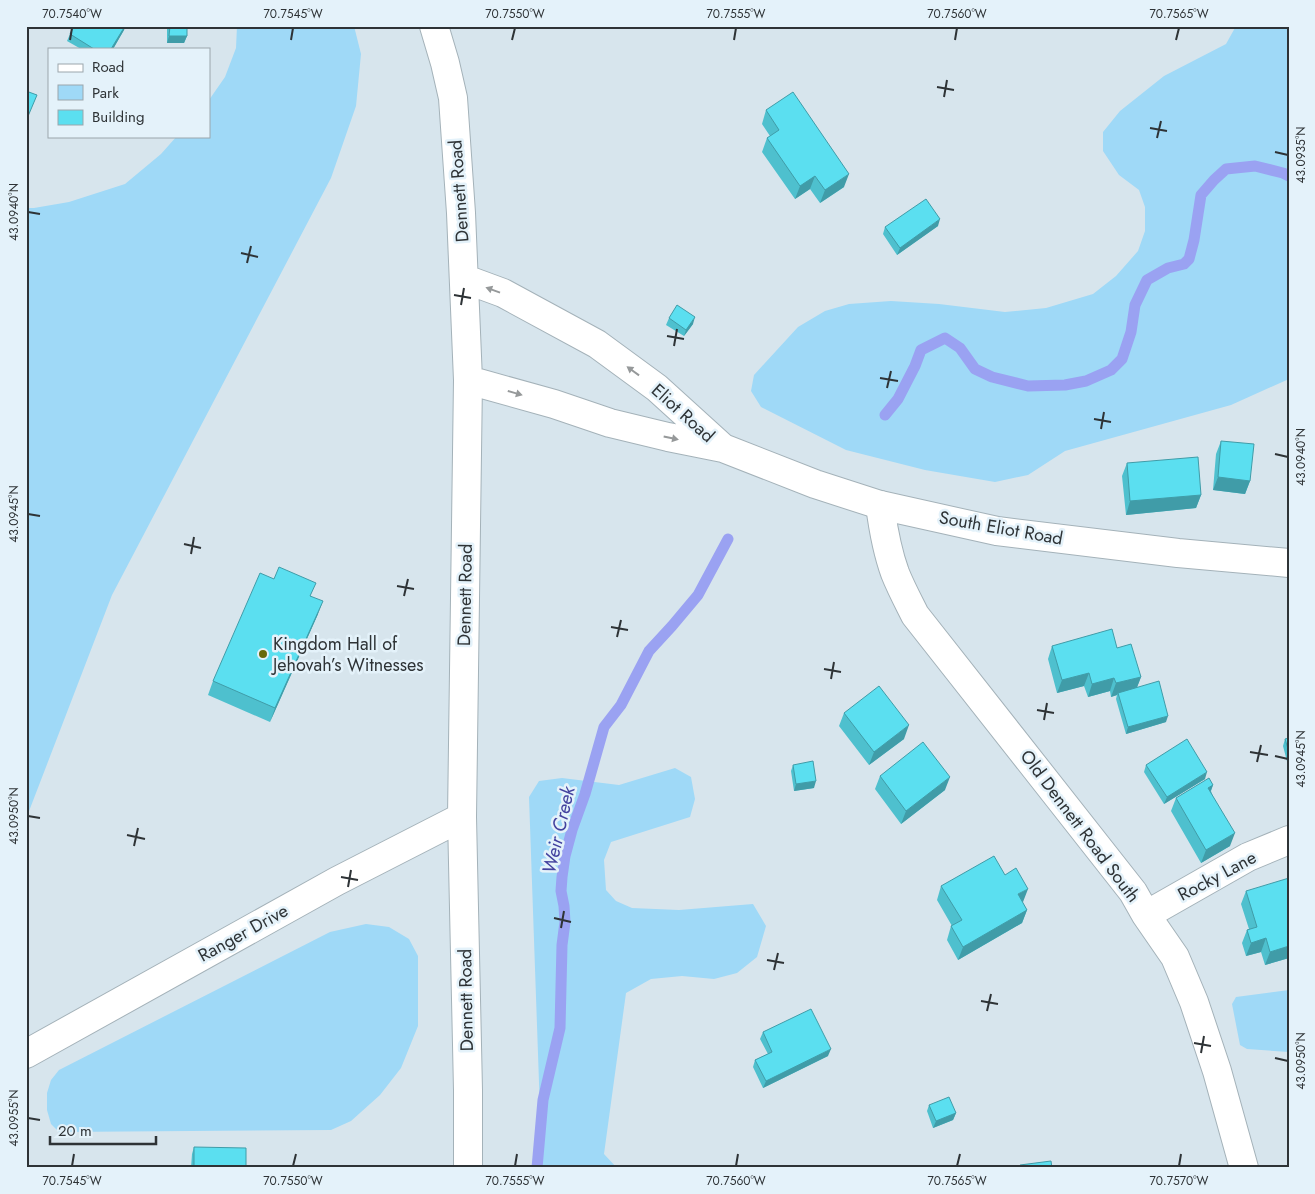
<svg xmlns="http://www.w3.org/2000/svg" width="1315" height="1194" font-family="Jost,sans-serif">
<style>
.green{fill:#9fd9f7}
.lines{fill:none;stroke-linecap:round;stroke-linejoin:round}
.stream{stroke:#9aa2f2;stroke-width:11}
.minor-casing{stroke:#a4b2b9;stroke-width:30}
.major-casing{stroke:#a4b2b9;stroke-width:30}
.minor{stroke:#fff;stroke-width:28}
.major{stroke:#fff;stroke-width:28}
.wall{fill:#4ec0ce}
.shaded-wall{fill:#409ca8}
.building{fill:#5bdff0;stroke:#409ca8}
.oneway{fill:#96999a}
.ticks{fill:none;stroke:#2e3336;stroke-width:2}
.poi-dot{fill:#676a09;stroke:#e4f2fa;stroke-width:2}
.labels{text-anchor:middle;stroke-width:5;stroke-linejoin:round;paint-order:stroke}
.street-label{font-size:18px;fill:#2e3336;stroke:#e4f2fa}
.poi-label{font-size:18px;fill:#2e3336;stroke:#e4f2fa;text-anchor:start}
.water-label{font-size:19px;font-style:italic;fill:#43429f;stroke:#e4f2fa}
.neatline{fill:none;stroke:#2e3336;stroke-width:2}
.ticks-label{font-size:12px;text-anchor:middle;fill:#2e3336}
</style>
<rect width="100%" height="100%" fill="#d7e5ed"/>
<path class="green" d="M237 26H354L361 54 356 106 331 178 112 595 26 819V208H34L69 202 125 184 161 154 177 136H209V100L225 77 236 48Z
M1236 26H1289V379L1231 405 1065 451 1028 475 995 482 925 470 846 450 761 407 751 391 754 375 798 327 825 311 849 304 891 301 939 304 1005 312 1046 308 1093 294 1116 276 1138 251 1145 231V207L1139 190 1119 175 1103 151V132L1120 111 1164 76 1226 44Z
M675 768 691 777 695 799 690 817 611 842 604 860 606 890 616 901 632 908 679 910 753 904 766 926 757 957 737 973 714 979 682 976 651 979 626 993 604 1154 617 1168H542L529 797 539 781 562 778 619 785Z
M366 924 389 927 409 939 418 956V1026L401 1068 380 1095 351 1121 331 1130 59 1132 51 1124 47 1110V1093L51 1080 59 1070 330 932Z
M1289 990V1052L1247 1049 1240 1045 1232 1004 1236 997Z"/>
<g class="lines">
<path class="stream" d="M885 415 898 399 915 366 921 350 945 338 960 348 975 369 992 377 1028 386 1065 385 1086 381 1111 370 1122 359 1131 332 1135 305 1147 280 1168 268 1184 264 1189 259 1194 240 1201 195 1214 180 1226 169 1255 166 1283 173 1289 176
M537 1168 543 1100 560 1028 562 945 565 922 564 906 561 891 562 877 565 856 572 830 585 794 604 727 621 705 649 651 672 626 698 595 728 539"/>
<g class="minor-casing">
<path id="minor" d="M468 380 462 817 468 1090V1168
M880 505C883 528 887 551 895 573 901 588 908 601 915 615L1133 892 1146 915 1175 957 1194 1002 1217 1071 1244 1168
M1146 915 1248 857 1289 840
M26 1054 337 881 462 817"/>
</g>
<g class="major-casing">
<path id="major" d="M434 26 445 63 453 98 461 213 468 380 554 404 610 423 668 437 723 448 815 484 880 505 997 531 1178 553 1289 563
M465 279 503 293 597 344 657 388 722 447"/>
</g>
<use href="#minor" class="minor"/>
<use href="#major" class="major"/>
</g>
<path class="wall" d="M167 26H187V36L184 43H167Z
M124 30 113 49H81L67 41 70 34Z
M766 110 844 187 820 203 810 189 795 199 762 152 767 138 770 136 762 124Z
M938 226 897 255 883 234 885 227Z
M669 318 693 324 684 336 666 325Z
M1221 441 1250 481 1245 494 1213 490 1216 454Z
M1127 463 1201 495 1196 508 1126 515 1122 476Z
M274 579 311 596 318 614 270 722 208 695 213 681Z
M1052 646 1117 648 1141 677 1137 687 1166 722 1126 734 1116 699 1117 695 1111 697 1110 691 1088 697 1084 686 1057 693 1048 659Z
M844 713 904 739 869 765 839 726Z
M1289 738V769L1283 746 1285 739Z
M793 765 814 788 794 791 791 771Z
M1146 765 1205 779 1164 804 1144 772Z
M880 776 945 790 901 824 875 789Z
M1213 785 1211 791 1230 846 1201 863 1171 811 1176 798Z
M1005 875 1023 902H1022L1027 910 1022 923 958 960 947 940 951 926H952L937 900 941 886Z
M1246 891 1289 958 1265 965 1261 952 1246 956 1242 943 1247 930 1249 929 1241 904Z
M763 1032 828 1056 763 1088 753 1067 755 1060 768 1054 760 1039Z
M929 1105 956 1113 953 1120 933 1128 927 1111Z
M194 1147 246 1168H191L192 1154Z"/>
<path class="shaded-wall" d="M125 26H126L124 30 113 49H111Z
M169 36H187L184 43H167Z
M849 174 844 187 820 203 825 190Z
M815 176 810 189 795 199 800 186Z
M940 219 938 226 897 255 900 248Z
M695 317 693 324 684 336 686 330Z
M1218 477 1250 481 1245 494 1213 490Z
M1201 495 1196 508 1126 515 1130 501Z
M323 601 318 614 270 722 275 708Z
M1089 673 1084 686 1057 693 1062 680Z
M1141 677 1136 690 1118 693 1117 695 1111 697 1116 683Z
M1114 678 1110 691 1088 697 1092 684Z
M1168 716 1166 722 1126 734 1128 727Z
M909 725 904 739 869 765 874 752Z
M1207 772 1205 779 1164 804 1167 797Z
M950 777 945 790 901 824 906 811Z
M816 781 814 788 794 791 796 784Z
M1213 785 1208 798V788Z
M1235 833 1230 846 1201 863 1206 850Z
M1028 889 1023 902 1013 908 1018 894Z
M1027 910 1022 923 958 960 963 947Z
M1266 938 1261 952 1246 956 1251 943Z
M1289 946V958L1265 965 1270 952Z
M831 1049 828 1056 763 1088 766 1081Z
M956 1113 953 1120 933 1128 936 1121Z"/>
<path class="building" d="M74 26H125L111 49H94L70 34Z
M170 26H187V36H169Z
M26 91 37 95 26 121Z
M793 92 849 174 825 190 815 176 800 186 767 138 779 130 766 110Z
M926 199 940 219 900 248 885 227Z
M677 305 695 317 686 330 669 318Z
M1221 441 1254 444 1250 481 1218 477Z
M1198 457 1201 495 1130 501 1127 463Z
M279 567 316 583 310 596 323 601 275 708 213 681 260 573 274 579Z
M1112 629 1117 648 1131 644 1141 677 1116 683 1114 678 1092 684 1089 673 1062 680 1052 646Z
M1159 681 1168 716 1128 727 1118 693Z
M879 686 909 725 874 752 844 713Z
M1289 738V752L1285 739Z
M1187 739 1207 772 1167 797 1146 765Z
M923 742 950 777 906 811 880 776Z
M813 761 816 781 796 784 793 765Z
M1209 778 1213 785 1208 788 1235 833 1206 850 1176 798Z
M994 856 1005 875 1016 868 1028 889 1018 894 1027 910 963 947 951 926 962 920 941 886Z
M1289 878V946L1270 952 1266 938 1251 943 1247 930 1257 927 1246 891Z
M811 1009 831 1049 766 1081 755 1060 772 1052 763 1032Z
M949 1097 956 1113 936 1121 929 1105Z
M194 1147 246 1148V1168H194Z
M1051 1161 1052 1168H1020V1165Z"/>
<defs><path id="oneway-solid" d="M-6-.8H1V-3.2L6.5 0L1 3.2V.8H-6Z" transform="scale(1.25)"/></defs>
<g class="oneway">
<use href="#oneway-solid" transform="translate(493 290) rotate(-160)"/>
<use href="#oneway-solid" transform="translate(633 371) rotate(-144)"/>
<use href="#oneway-solid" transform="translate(515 393) rotate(16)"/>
<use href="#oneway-solid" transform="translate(671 438) rotate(12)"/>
</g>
<path class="ticks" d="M70 40 72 28M291 40 293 28M512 40 515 28M734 40 736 28M955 40 957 28M1176 40 1179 28M937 87 954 90M944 97 947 80M1150 128 1167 131M1157 138 1161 121M1275 152 1288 155M28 212 40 214M241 253 258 257M247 263 251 246M454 295 471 298M461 305 464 288M667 336 684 339M674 346 677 329M880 378 898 381M887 388 891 371M1094 419 1111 422M1101 429 1104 412M1275 454 1288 457M28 514 40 516M184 544 201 548M191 554 194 537M397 586 414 589M404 596 408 579M611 627 628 630M617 637 621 620M824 669 841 672M831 679 834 662M1037 710 1054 713M1044 720 1047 703M1250 752 1268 755M1275 756 1288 759M1257 762 1261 745M28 816 40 818M127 835 145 839M134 846 138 828M341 877 358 880M348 887 351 870M554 918 571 922M561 928 564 911M767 960 784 963M774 970 778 953M981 1001 998 1004M987 1011 991 994M1194 1043 1211 1046M1201 1053 1204 1036M1275 1058 1288 1061M28 1118 40 1120M72 1166 74 1154M293 1166 296 1154M515 1166 517 1154M736 1166 738 1154M957 1166 960 1154M1179 1166 1181 1154"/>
<circle class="poi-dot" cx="263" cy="654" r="5"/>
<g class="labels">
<g class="street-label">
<text transform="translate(459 191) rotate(-94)" y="6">Dennett Road</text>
<text transform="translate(683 413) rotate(42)" y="6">Eliot Road</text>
<text transform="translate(1001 528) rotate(10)" y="6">South Eliot Road</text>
<text transform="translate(465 595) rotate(-89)" y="6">Dennett Road</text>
<text transform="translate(1080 826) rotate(53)" y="6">Old Dennett Road South</text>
<text transform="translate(1217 876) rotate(-28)" y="6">Rocky Lane</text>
<text transform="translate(243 933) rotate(-29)" y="6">Ranger Drive</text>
<text transform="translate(466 1000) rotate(-91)" y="6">Dennett Road</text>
</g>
<g class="poi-label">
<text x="273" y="650">Kingdom Hall of<tspan x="273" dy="21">Jehovah’s Witnesses</tspan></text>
</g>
<g class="water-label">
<text transform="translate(558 830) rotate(-77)" y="7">Weir Creek</text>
</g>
</g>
<rect width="1315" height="1194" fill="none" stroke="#e4f2fa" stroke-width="55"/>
<rect x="48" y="48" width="162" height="90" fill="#e4f2fa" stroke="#9ba6ac"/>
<rect x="58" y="64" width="25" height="8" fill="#ffffff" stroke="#9ba6ac"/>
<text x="92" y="72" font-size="15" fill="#2e3336">Road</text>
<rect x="58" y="85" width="25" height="15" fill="#9fd9f7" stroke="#9ba6ac"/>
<text x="92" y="98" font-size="15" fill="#2e3336">Park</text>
<rect x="58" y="110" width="25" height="15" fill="#5bdff0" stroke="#9ba6ac"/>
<text x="92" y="122" font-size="15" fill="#2e3336">Building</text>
<path d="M50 1136v8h106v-8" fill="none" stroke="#2e3336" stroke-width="2.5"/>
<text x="58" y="1136" font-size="15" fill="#2e3336" stroke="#e4f2fa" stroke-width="4" paint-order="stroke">20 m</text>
<rect x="28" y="28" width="1260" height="1138" class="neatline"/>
<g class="ticks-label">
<text x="72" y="18">70.7540°W</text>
<text x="293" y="18">70.7545°W</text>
<text x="515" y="18">70.7550°W</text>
<text x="736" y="18">70.7555°W</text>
<text x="957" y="18">70.7560°W</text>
<text x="1179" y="18">70.7565°W</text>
<text transform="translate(1301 155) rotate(-90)" y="4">43.0935°N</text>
<text transform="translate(14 212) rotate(-90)" y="4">43.0940°N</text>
<text transform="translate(1301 457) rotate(-90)" y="4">43.0940°N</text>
<text transform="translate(14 514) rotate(-90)" y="4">43.0945°N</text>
<text transform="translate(1301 759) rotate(-90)" y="4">43.0945°N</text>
<text transform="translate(14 816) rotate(-90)" y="4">43.0950°N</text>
<text transform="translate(1301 1061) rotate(-90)" y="4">43.0950°N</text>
<text transform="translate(14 1118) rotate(-90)" y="4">43.0955°N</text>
<text x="72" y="1185">70.7545°W</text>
<text x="293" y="1185">70.7550°W</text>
<text x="515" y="1185">70.7555°W</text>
<text x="736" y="1185">70.7560°W</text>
<text x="957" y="1185">70.7565°W</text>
<text x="1179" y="1185">70.7570°W</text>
</g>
</svg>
